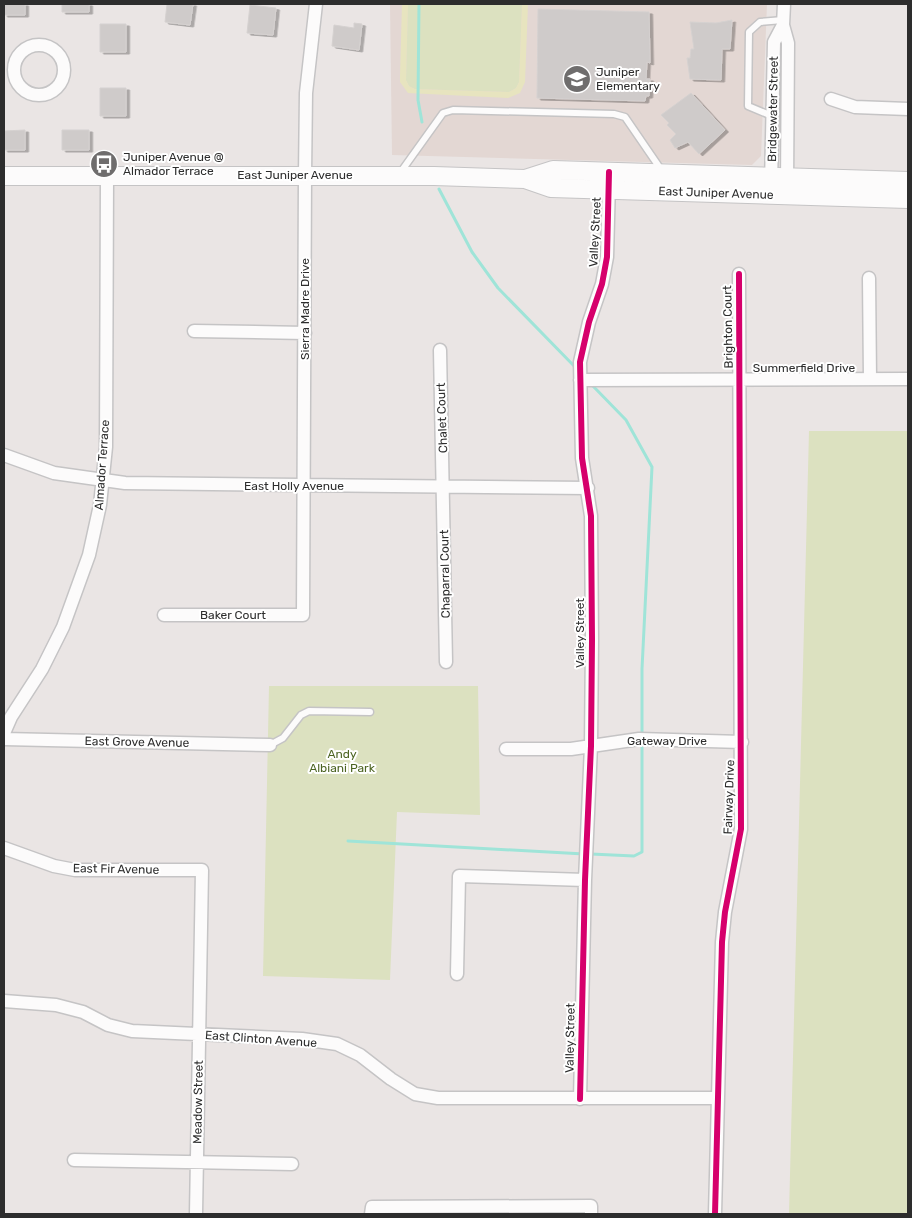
<svg xmlns="http://www.w3.org/2000/svg" width="912" height="1218" font-family="Rubik,sans-serif">
<style>
.education{fill:#e3d7d3}
.green{fill:#dce1c0}
.pitch{fill:#e7e4bf}
.lines{fill:none;stroke-linecap:round;stroke-linejoin:round}
.stream{stroke:#9fe4d8;stroke-width:3}
.building{fill:#cfcbca;stroke:#d5d1d0;filter:url(#shadow)}
.lane-casing{stroke:#c5c4c5;stroke-width:9}
.street-casing{stroke:#c5c4c5;stroke-width:15}
.secondary-casing{stroke:#c5c4c5;stroke-width:20}
.lane{stroke:#fcfbfb;stroke-width:6}
.street{stroke:#fcfbfb;stroke-width:12}
.secondary{stroke:#fcfbfb;stroke-width:18}
.cycleway-casing{stroke:#fff;stroke-width:9}
.cycleway{stroke:#d6006c;stroke-width:6}
.labels{text-anchor:middle;stroke-width:4;stroke-linejoin:round;paint-order:stroke}
.poi-label{font-size:12px;fill:#2d2d2d;stroke:#fff;text-anchor:start}
.street-label{font-size:12px;fill:#2d2d2d;stroke:#fff}
.park-label{font-size:12px;fill:#4c6422;stroke:#fff}
</style>
<defs>
<filter id="shadow"><feDropShadow dx="3.5" dy="2" stdDeviation="0" flood-color="#0004"/></filter>
</defs>
<rect width="100%" height="100%" fill="#eae5e4"/>
<path class="education" d="M390 4H767L761 156 752 165 392 155Z"/>
<path class="green" d="M408 4H522L519 82 516 88 509 92 415 89 409 86 406 80Z
M809 431H908V1214H789Z
M269 686H478L480 815 397 812 390 980 263 976Z"/>
<path class="pitch" d="M402 4H408L406 80 409 86 415 89 509 92 516 88 519 82 522 4H528L525 82 520 93 508 98 408 93 400 82V76Z"/>
<g class="lines">
<path class="stream" d="M419 4 418 100 422 122
M439 189 472 252 498 288 577 369
M591 384 626 420 652 467 642 669V737
M348 841 584 854
M591 854 634 856 642 852V743"/>
</g>
<path class="building" d="M4 4H25V15H4Z
M62 4H89V12H62Z
M167 4H193L190 25 165 22Z
M250 5 276 8 273 35 247 33Z
M538 9 649 12 650 63 647 62 646 79H650L649 96H646L645 101 537 98Z
M732 20 730 49H722L721 80 690 79 687 58H690L691 49H694L690 22 716 23Z
M354 23 362 24 359 50 332 46 334 25 354 28Z
M100 24H126V52H100Z
M100 88H126V116H100Z
M691 93 725 130 699 154 688 142 675 148 670 140 676 134 667 125 669 123 661 115Z
M25 130V150H4V131Z
M62 130H89V150H62Z"/>
<g class="lines">
<g class="lane-casing">
<path id="lane" d="M772 116 748 106 749 32 760 22 783 20
M400 173 443 113 453 110 614 114 625 117 662 171
M270 745 283 738 301 715 309 711 370 712"/>
</g>
<g class="street-casing">
<path id="street" d="M784 4 783 25 788 43 787 185
M14 70a25 25 0 1 1 50 0a25 25 0 1 1-50 0Z
M831 99 855 107 908 109
M771 185 774 42 783 25
M869 278 870 379
M194 331 305 333
M440 350 446 662
M580 380 908 379
M4 455 54 473 125 483 588 488
M164 615H303L305 175 306 93 316 4
M4 733 11 717 42 669 63 627 89 555 100 505 106 447 107 176
M4 739 270 745
M506 749H571L639 739 742 742
M4 848 54 866 75 870H202L196 1214
M457 974 459 876 585 880
M4 1001 56 1005 83 1012 108 1025 132 1031 302 1039 337 1044 360 1055 391 1079 415 1094 438 1098H718
M580 1099 585 880 591 746 592 640 591 516 582 458 580 362 589 322 602 284 607 257 609 182
M74 1160 292 1164
M371 1214 372 1207 591 1206V1214
M715 1214 722 942 725 912 741 829 739 274"/>
</g>
<g class="secondary-casing">
<path id="secondary" d="M4 176H434L525 179 551 188 908 199
M525 179 553 170 908 181"/>
</g>
<use href="#lane" class="lane"/>
<use href="#street" class="street"/>
<use href="#secondary" class="secondary"/>
<g class="cycleway-casing">
<path id="cycleway" d="M580 1099 585 880 591 746 592 640 591 516 582 458 580 362 589 322 602 284 607 257 609 172
M715 1214 722 942 725 912 741 829 739 274"/>
</g>
<use href="#cycleway" class="cycleway"/>
</g>
<defs>
<g id="school-disc" transform="scale(1.4375)"><circle r="9.5" fill="#6f6d6d" stroke="#fff"/><path d="M0-5L7-2L0 1L-7-2ZM-4 1L0 2.5L4 1V4Q0 6-4 4Z" fill="#fff"/></g>
<g id="bus-disc" transform="scale(1.4375)"><circle r="9.5" fill="#6f6d6d" stroke="#fff"/><path d="M-5-6H5V4H4V6H2V4H-2V6H-4V4H-5ZM-3.5-4V0h7V-4ZM-3.5 1.2v1.5H-2V1.2ZM2 1.2v1.5H3.5V1.2Z" fill="#fff"/></g>
</defs>
<g fill-rule="evenodd">
<use href="#school-disc" x="577" y="79"/>
<use href="#bus-disc" x="104" y="164"/>
</g>
<g class="labels">
<g class="poi-label">
<text x="596" y="76">Juniper<tspan x="596" dy="14">Elementary</tspan></text>
<text x="123" y="161">Juniper Avenue @<tspan x="123" dy="14">Almador Terrace</tspan></text>
</g>
<g class="street-label">
<text transform="translate(773 109) rotate(-89)" y="4">Bridgewater Street</text>
<text x="295" y="179">East Juniper Avenue</text>
<text transform="translate(716 193) rotate(2)" y="4">East Juniper Avenue</text>
<text transform="translate(595 232) rotate(-87)" y="4">Valley Street</text>
<text transform="translate(305 309) rotate(-90)" y="4">Sierra Madre Drive</text>
<text transform="translate(728 327) rotate(-91)" y="4">Brighton Court</text>
<text x="804" y="372">Summerfield Drive</text>
<text transform="translate(442 418) rotate(-92)" y="4">Chalet Court</text>
<text transform="translate(102 465) rotate(-86)" y="4">Almador Terrace</text>
<text x="294" y="490">East Holly Avenue</text>
<text transform="translate(445 574) rotate(-91)" y="4">Chaparral Court</text>
<text x="233" y="619">Baker Court</text>
<text transform="translate(580 633) rotate(-90)" y="4">Valley Street</text>
<text x="667" y="745">Gateway Drive</text>
<text transform="translate(137 742) rotate(1)" y="4">East Grove Avenue</text>
<text transform="translate(729 797) rotate(-88)" y="4">Fairway Drive</text>
<text transform="translate(116 869) rotate(1)" y="4">East Fir Avenue</text>
<text transform="translate(570 1038) rotate(-89)" y="4">Valley Street</text>
<text transform="translate(261 1039) rotate(4)" y="4">East Clinton Avenue</text>
<text transform="translate(198 1102) rotate(-89)" y="4">Meadow Street</text>
</g>
<g class="park-label">
<text x="342" y="758">Andy<tspan x="342" dy="14">Albiani Park</tspan></text>
</g>
</g>
<rect width="912" height="1218" fill="none" stroke="#2d2d2d" stroke-width="10"/>
</svg>
